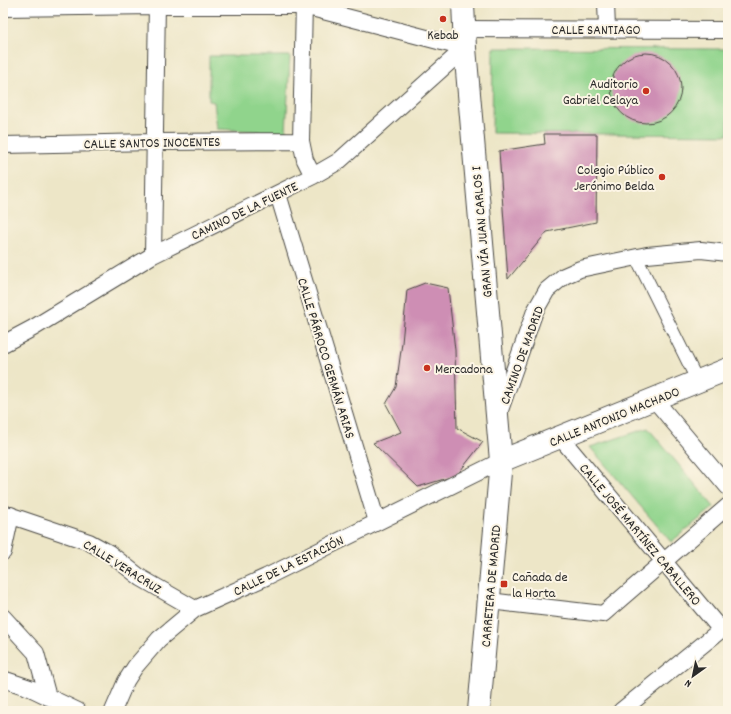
<svg xmlns="http://www.w3.org/2000/svg" width="731" height="714" font-family="Dekko,sans-serif">
<style>
.green{fill:#90d48c;stroke:#5e805c}
.building{fill:#ce8eb4}
.lines{fill:none;stroke-linecap:round;stroke-linejoin:round}
.pedestrian-casing{stroke:#484742;stroke-width:14}
.minor-casing{stroke:#484742;stroke-width:18}
.secondary-casing{stroke:#484742;stroke-width:24}
.primary-casing{stroke:#484742;stroke-width:24}
.pedestrian{stroke:#fff;stroke-width:12}
.minor{stroke:#fff;stroke-width:16}
.secondary{stroke:#fff;stroke-width:22}
.primary{stroke:#fff;stroke-width:22}
.poi-dot{fill:#c8321e;stroke:#fcf5e5;stroke-width:1.5}
.labels{text-anchor:middle;stroke-width:4;stroke-linejoin:round;paint-order:stroke}
.street-label{font-size:14px;fill:#2b2b2b;stroke:#fcf5e5}
.poi-label{font-size:14px;fill:#2b2b2b;stroke:#fcf5e5;text-anchor:end}
</style>
<rect width="100%" height="100%" fill="#fcf5e5"/>
<filter id="ink" filterUnits="userSpaceOnUse"><feTurbulence type="fractalNoise" baseFrequency=".025" numOctaves="2"/><feDisplacementMap in="SourceGraphic" scale="8" xChannelSelector="R" yChannelSelector="G"/><feConvolveMatrix kernelMatrix="1 2 1 2 8 2 1 2 1" color-interpolation-filters="sRGB"/></filter>
<filter id="wash" filterUnits="userSpaceOnUse"><feTurbulence type="fractalNoise" baseFrequency=".012" numOctaves="4" result="noise"/><feDisplacementMap in="SourceGraphic" scale="16" xChannelSelector="R" yChannelSelector="G"/><feGaussianBlur stdDeviation="0.9" result="paint"/><feColorMatrix in="noise" values="0 0 0 0 0 0 0 0 0 0 0 0 0 0 0 0 0 1.4 0 .05"/><feComposite in="paint" operator="in"/></filter>
<g filter="url(#wash)">
<rect width="100%" height="100%" fill="#ede6c7"/>
<path class="green" d="M493 48 728 49V135L492 133Z
M209 56H290L286 133 217 129 214 102 209 101Z
M648 428 714 507 671 542 590 447Z"/>
<g id="blocks">
<path class="building" d="M611 88a35 35 0 1 1 70 0a35 35 0 1 1-70 0Z
M544 134H597L596 222 547 232 508 279 499 151 545 144Z
M425 283 448 288 455 350 457 428 483 442 457 475 418 487 373 443 401 432 386 404 396 387 402 343 407 290Z"/>
</g>
</g>
<g filter="url(#ink)">
<use href="#blocks" fill-opacity="0" stroke="#484742" stroke-width="1"/>
<g class="lines">
<g class="pedestrian-casing">
<path id="pedestrian" d="M636 257 698 382"/>
</g>
<g class="minor-casing">
<path id="minor" d="M304 3 301 141 305 160 313 176
M606 3 607 29
M3 8 156 6H304L465 48
M464 29 728 30
M3 145 155 142 301 141
M278 194 377 522
M153 255 157 3
M3 344 33 328 153 255 313 176 339 161 465 48
M654 399 728 487
M499 413 535 311 547 290 564 276 580 269 647 255 701 250 728 253
M560 437 721 630
M3 513 89 542 109 553 141 578 195 609
M3 552 11 515
M489 601 603 614 728 506
M3 617 36 653 48 697
M3 679 30 688 78 711
M113 711 126 681 135 667 159 639 195 609 266 577 501 461
M621 711 728 624"/>
</g>
<g class="secondary-casing">
<path id="secondary" d="M501 461 728 369"/>
</g>
<g class="primary-casing">
<path id="primary" d="M463 3 465 48 501 461 479 711"/>
</g>
<use href="#pedestrian" class="pedestrian"/>
<use href="#minor" class="minor"/>
<use href="#secondary" class="secondary"/>
<use href="#primary" class="primary"/>
</g>
</g>
<g class="poi-dot">
<circle cx="443" cy="19" r="4"/>
<circle cx="646" cy="91" r="4"/>
<circle cx="662" cy="177" r="4"/>
<circle cx="427" cy="368" r="4"/>
<rect x="500" y="580" width="8" height="8" rx="2"/>
</g>
<g class="labels">
<g class="street-label">
<text x="596" y="34">CALLE SANTIAGO</text>
<text transform="translate(152 142) rotate(-1)" y="5">CALLE SANTOS INOCENTES</text>
<text transform="translate(244 210) rotate(-26)" y="5">CAMINO DE LA FUENTE</text>
<text transform="translate(481 232) rotate(-95)" y="5">GRAN VÍA JUAN CARLOS I</text>
<text transform="translate(521 355) rotate(-70)" y="5">CAMINO DE MADRID</text>
<text transform="translate(327 358) rotate(73)" y="5">CALLE PÁRROCO GERMÁN ARIAS</text>
<text transform="translate(614 416) rotate(-22)" y="5">CALLE ANTONIO MACHADO</text>
<text transform="translate(641 534) rotate(50)" y="5">CALLE JOSÉ MARTÍNEZ CABALLERO</text>
<text transform="translate(288 565) rotate(-26)" y="5">CALLE DE LA ESTACIÓN</text>
<text transform="translate(123 566) rotate(32)" y="5">CALLE VERACRUZ</text>
<text transform="translate(490 586) rotate(-85)" y="5">CARRETERA DE MADRID</text>
</g>
<g class="poi-label">
<text x="443" y="39" text-anchor="middle">Kebab</text>
<text x="638" y="88">Auditorio<tspan x="638" dy="16">Gabriel Celaya</tspan></text>
<text x="654" y="174">Colegio Público<tspan x="654" dy="16">Jerónimo Belda</tspan></text>
<text x="435" y="373" text-anchor="start">Mercadona</text>
<text x="512" y="581" text-anchor="start">Cañada de<tspan x="512" dy="16">la Horta</tspan></text>
</g>
</g>
<rect width="731" height="714" fill="none" stroke="#fcf5e5" stroke-width="16"/>
<g transform="translate(693 676) rotate(213)" stroke="#fcf5e5" stroke-width="3" paint-order="stroke">
<path d="M0-3L7 15L0 10L-7 15Z" fill="#2b2b2b"/>
<text y="-6" font-size="11" font-weight="bold" text-anchor="middle" fill="#2b2b2b">N</text>
</g>
</svg>
